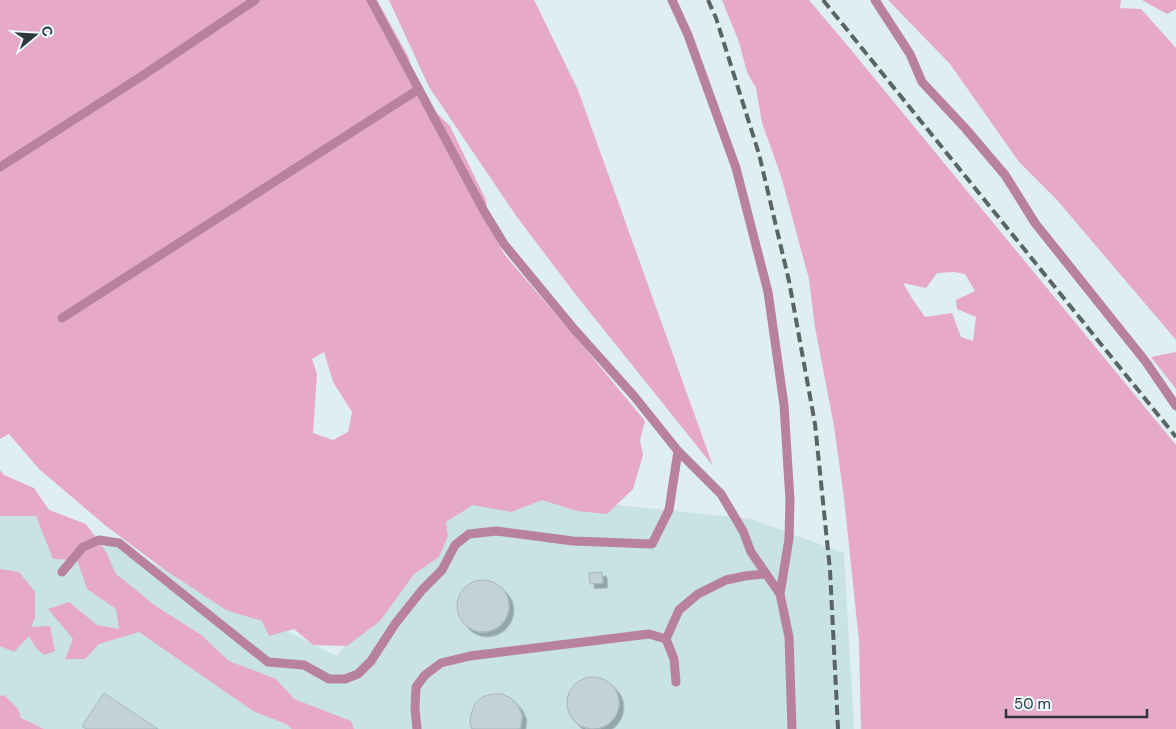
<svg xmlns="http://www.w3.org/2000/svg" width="1176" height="729" font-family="'DM Sans',sans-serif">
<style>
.built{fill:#c9e2e6}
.green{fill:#e6a9ca;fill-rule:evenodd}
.building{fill:#c3d2d5;stroke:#a7b6b9;filter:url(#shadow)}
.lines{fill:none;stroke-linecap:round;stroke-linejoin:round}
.service{stroke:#b981a0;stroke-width:9}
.rail{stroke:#5a6365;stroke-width:4;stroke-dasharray:10 5;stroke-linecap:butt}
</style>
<defs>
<filter id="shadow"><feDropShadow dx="4.5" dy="4.5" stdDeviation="0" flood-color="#0004"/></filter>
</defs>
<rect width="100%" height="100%" fill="#deeef1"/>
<path class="built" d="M0 487 337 656 463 489 752 519 844 553 854 729H0Z"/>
<path class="green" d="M0 0H377L409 58 413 87 417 94 450 126 486 200 488 224 504 254 583 346 645 421 640 440 643 455 633 489 607 514 577 511 542 500 511 512 473 505 446 522 448 536 439 557 414 574 380 621 347 646 313 645 294 629 269 636 262 621 226 610 165 570 106 526 39 469 9 434 0 439ZM324 352 333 382 352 412 348 432 333 440 313 433 317 374 312 359Z
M389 0H534L578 90 713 466 576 295 517 217 429 87Z
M722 0H809L847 45 1176 445V729H861L859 641 844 498 834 426 815 327 809 279 781 176 762 123 756 88 747 72 739 42ZM954 272 965 274 975 291 956 300 957 309 976 317 973 341 961 337 952 313 925 317 913 300 903 283 926 288 937 273Z
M888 0H1121L1120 8 1141 9 1176 48V340L1057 200 1019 162 950 64Z
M1142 0H1176V9L1167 14Z
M1176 352V389L1151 357Z
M0 470 4 475 34 488 49 510 86 524 106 552 116 574 157 607 200 634 229 661 276 679 294 699 351 721 354 729H292L286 724 253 711 139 632 99 644 85 659H65L73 639 48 609 69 602 97 625 119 629 116 609 87 589 77 560 53 559 36 516H2L0 515Z
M0 569 19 572 35 592V618L31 627 50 626 55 651 44 655 36 648 29 636 14 652 0 646Z
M4 695 18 709 21 718 44 729H0V696Z"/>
<path class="building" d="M602 572 603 583 590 584 589 573Z
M457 606a26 26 0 1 1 52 0a26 26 0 1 1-52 0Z
M567 703a26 26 0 1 1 52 0a26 26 0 1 1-52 0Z
M104 693 158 729H86L82 726Z
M492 694H502L511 698 518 706 522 715 521 725 520 729H472L470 724 471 714 475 704 482 697Z"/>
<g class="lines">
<path class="service" d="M371 0 484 211 504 244 574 329 634 396 678 451 721 494 743 531 751 552 780 594
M672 0 688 35 736 168 768 292 784 405 790 500 789 539 780 594 789 637 792 729
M875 0 910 54 922 82 965 128 1005 175 1035 223 1146 362 1176 406
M0 167 142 76 255 0
M62 318 419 89
M62 572 83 547 99 540 119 543 268 662 304 665 329 679H345L358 674 371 661 395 624 422 590 442 570 455 545 469 534 496 531 573 541 652 544 669 510 678 451
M666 639 679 610 698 594 726 580 745 576 765 574
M417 729 415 709 416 687 425 675 441 663 470 656 649 634 666 639 674 659 676 682"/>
<path class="rail" d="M708 0 716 18 759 154 789 281 815 424 830 570 838 729
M823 0 1176 437"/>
</g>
<g transform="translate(35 35) rotate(72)" stroke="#ebfbfe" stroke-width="4" paint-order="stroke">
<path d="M0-4L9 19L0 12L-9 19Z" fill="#303738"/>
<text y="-8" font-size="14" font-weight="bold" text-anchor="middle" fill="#303738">С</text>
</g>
<path d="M1006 709v8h141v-8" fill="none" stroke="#303738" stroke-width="2.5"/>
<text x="1014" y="709" font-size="15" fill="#303738" stroke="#ebfbfe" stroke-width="4" paint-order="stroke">50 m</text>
</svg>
